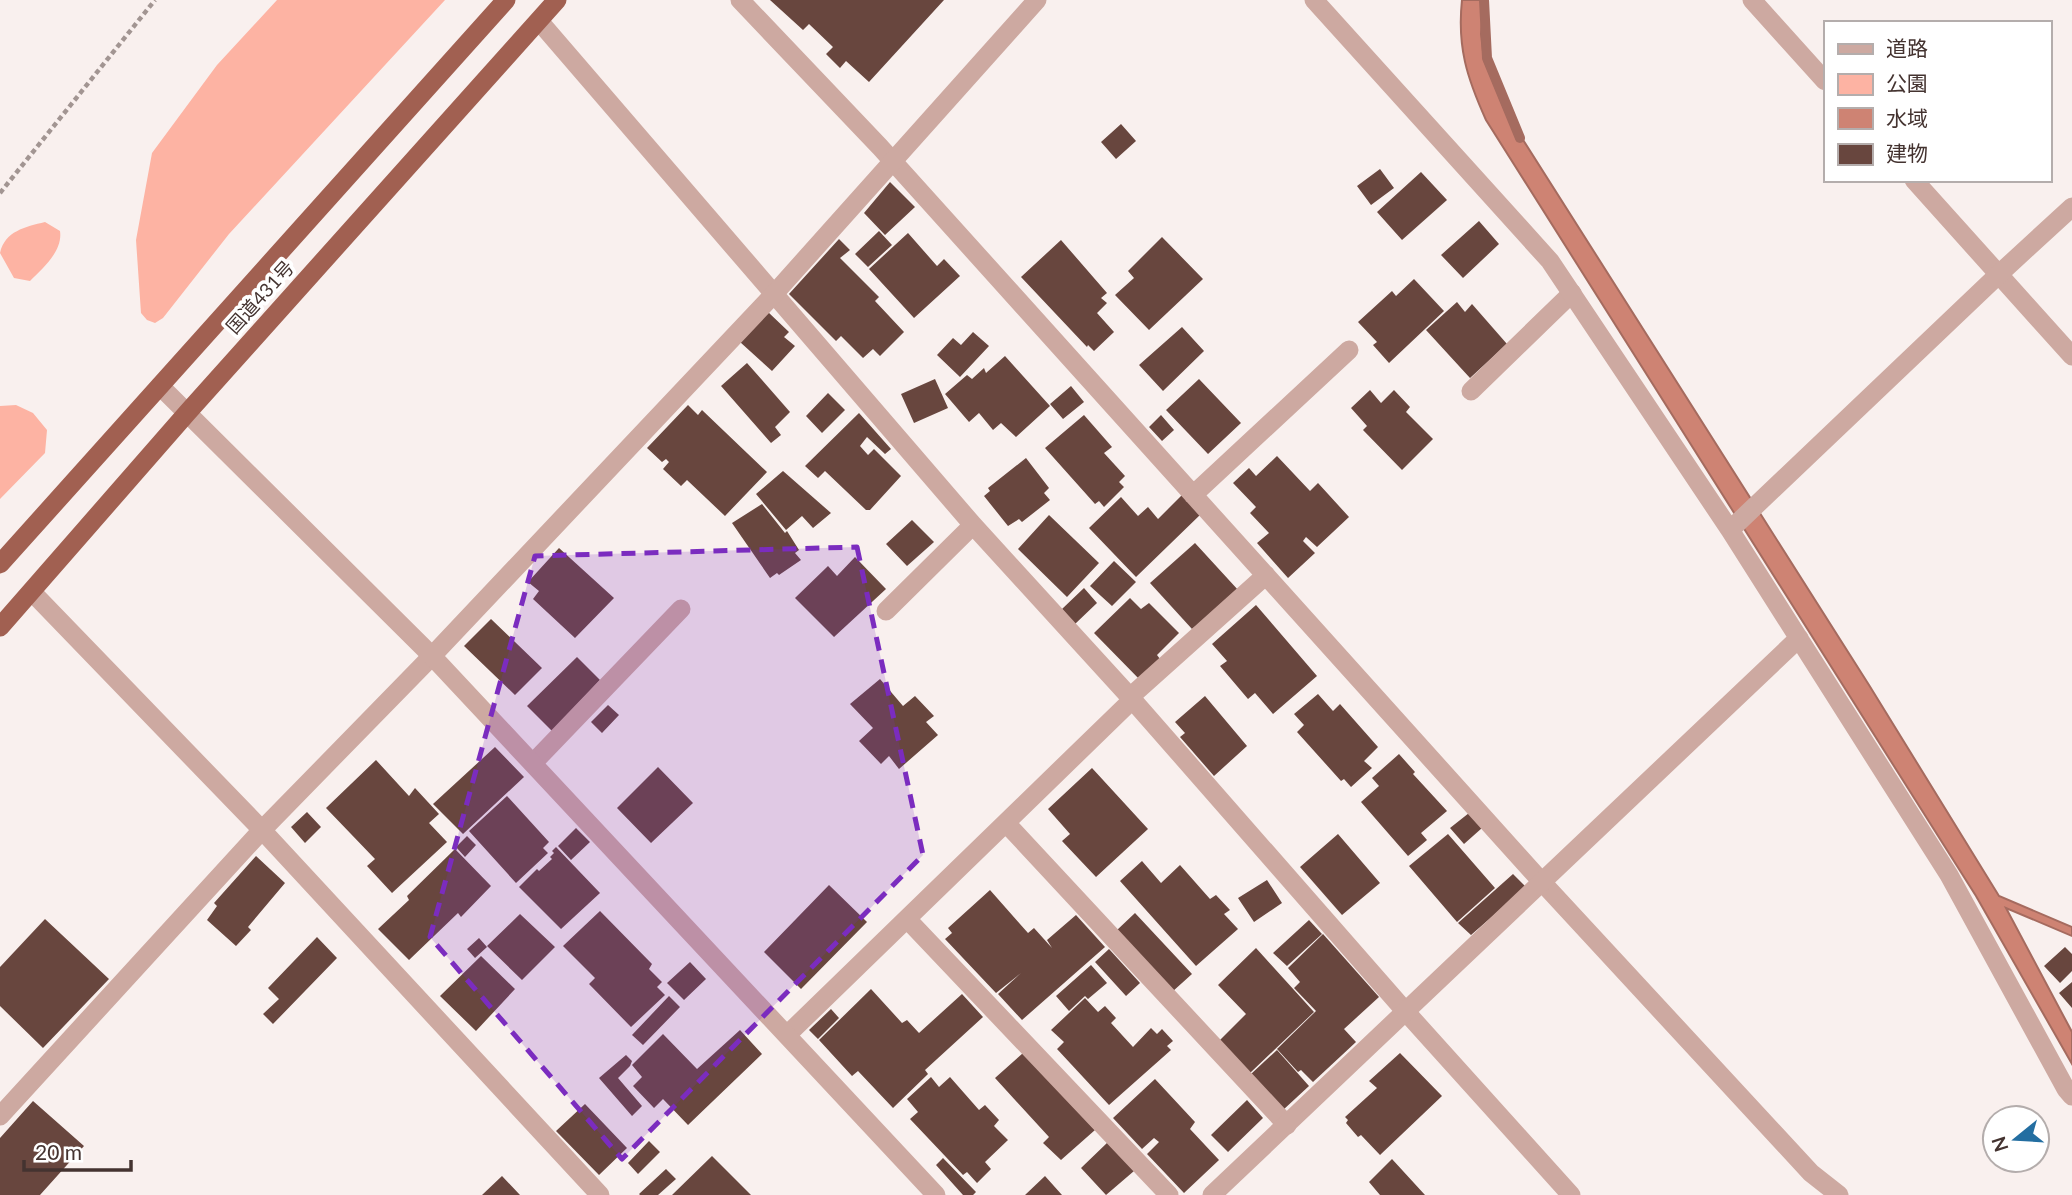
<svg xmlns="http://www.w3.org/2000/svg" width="2072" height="1195" font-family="Lato,'Noto Sans JP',sans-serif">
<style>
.green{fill:#fdb3a3}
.water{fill:#ce8373;stroke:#a56b5f;stroke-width:2}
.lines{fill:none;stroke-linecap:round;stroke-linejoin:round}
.stream{stroke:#a56b5f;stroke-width:10}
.building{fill:#68463e}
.path{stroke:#a29592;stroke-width:4.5;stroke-dasharray:5 3.5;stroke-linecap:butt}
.service{stroke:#cda9a1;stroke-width:19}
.minor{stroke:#cda9a1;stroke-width:19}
.trunk{stroke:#a16051;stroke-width:19}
.marked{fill:#7b2cbf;fill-opacity:0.2;stroke:#7b2cbf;stroke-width:5;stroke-dasharray:14 9;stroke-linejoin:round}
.labels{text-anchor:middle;stroke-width:7;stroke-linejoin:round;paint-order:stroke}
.street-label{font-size:19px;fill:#443330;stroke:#fff}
</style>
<rect width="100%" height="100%" fill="#f9f0ee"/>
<path class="green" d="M277 0H445L229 234 163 318 155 323 147 320 141 313 136 240 152 153 217 65Z
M45 222 60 231C63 251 43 268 30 281L14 278 0 253C5 231 25 227 45 222Z
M16 405 33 413 47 430 45 453 0 499V406Z"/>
<path class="water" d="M1462 0H1484L1481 34 1484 60 1506 113 1869 685 1999 896 2072 927V936L2006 908 2072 1032V1064L1976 896 1486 120C1467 78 1457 47 1462 0Z"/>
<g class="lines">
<path class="stream" d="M1484 0 1487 58 1520 138"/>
</g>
<path class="building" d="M770 0H944L869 82 846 61 840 68 826 54 833 47 809 24 803 30Z
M1121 124 1136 141 1116 159 1101 142Z
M1380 169 1394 188 1371 205 1357 186Z
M1421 172 1447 200 1402 240 1377 212Z
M890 182 915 207 885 235 864 213Z
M1479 221 1499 244 1463 278 1441 255Z
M879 231 892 245 868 267 855 254Z
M908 233 937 266 944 259 960 276 914 318 869 269Z
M1162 237 1203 279 1149 330 1115 295 1134 278 1128 271Z
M839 239 850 250 840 258 879 297 875 301 904 332 880 356 873 349 863 358 841 336 836 341 789 294Z
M1061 240 1107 293 1101 298 1107 303 1097 313 1114 332 1094 351 1088 345 1087 347 1021 277Z
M1414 279 1444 311 1389 363 1373 345 1377 342 1358 322 1392 291 1396 296Z
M1457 302 1465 312 1472 304 1507 344 1470 378 1426 330Z
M768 312 789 332 784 337 795 346 772 371 740 342Z
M1182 327 1204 351 1163 391 1139 365Z
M973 332 989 346 960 377 937 355 953 338 961 345Z
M1005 356 1050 406 1016 437 1001 423 993 430 979 413 969 422 945 394 967 375 972 379 984 368 986 373Z
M747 363 790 412 775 427 781 435 771 443 721 386Z
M935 379 948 408 914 423 901 394Z
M1199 379 1241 423 1208 454 1166 410Z
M1071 386 1084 402 1063 419 1050 404Z
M1370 390 1381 403 1394 390 1410 407 1406 412 1433 439 1402 470 1363 430 1367 426 1351 408Z
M828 393 845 410 822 433 806 416Z
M688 405 698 415 702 410 767 472 725 516 687 480 681 486 663 469 669 462 666 459 662 462 647 448Z
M859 413 891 449 885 454 867 437 860 446 868 455 874 449 901 476 870 510H866L825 471 818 478 805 466Z
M1084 415 1112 447 1104 453 1125 476 1119 482 1124 487 1104 507 1099 501 1095 504 1045 448Z
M1161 415 1174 430 1162 441 1149 427Z
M1277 456 1310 491 1318 483 1349 517 1317 547 1306 537 1303 541 1315 553 1288 578 1257 543 1269 533 1250 513 1256 507 1233 483 1249 468 1256 476Z
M1026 458 1049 488 1044 493 1050 500 1022 522 1019 519 1008 526 984 496 990 491 988 488Z
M783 471 831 513 813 528 802 516 786 530 756 494Z
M1183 494 1201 514 1136 577 1089 528 1121 497 1138 516 1148 507 1158 519Z
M762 504 785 533 787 531 799 550 795 553 801 560 779 575 777 573 770 578 732 523Z
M1049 515 1099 563 1067 597 1018 549Z
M912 520 934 542 907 566 886 544Z
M1195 543 1239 591 1192 629 1150 583Z
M559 548 614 598 575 638 533 599 539 591 528 582Z
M855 557 886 589 834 637 795 598 828 566 837 576Z
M1114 561 1136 582 1112 606 1090 586Z
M1084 588 1097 603 1075 624 1062 609Z
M1130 598 1141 609 1149 603 1179 633 1157 655 1163 663 1142 682 1094 633Z
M1256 605 1317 676 1273 714 1255 693 1248 699 1220 666 1227 661 1212 644Z
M491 619 542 668 515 695 464 646Z
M577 657 600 680 552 731 527 706Z
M880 679 903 706 915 696 934 716 926 722 938 735 899 769 889 756 881 764 859 741 873 728 850 704Z
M1318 694 1333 711 1340 704 1378 747 1364 761 1372 768 1351 787 1344 779 1341 781 1297 732 1304 725 1294 714Z
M1205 696 1247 746 1214 776 1180 737 1185 733 1175 722Z
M608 705 619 715 602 733 591 722Z
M495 747 524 777 463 834 433 804Z
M1399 754 1415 772 1413 774 1447 811 1421 833 1427 840 1408 856 1361 802 1379 786 1372 778Z
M376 760 409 796 415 788 439 814 429 823 447 842 392 893 367 866 375 859 326 808Z
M658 767 693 803 651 843 617 808Z
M1092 768 1148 829 1096 877 1062 841 1070 834 1048 809Z
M507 796 549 842 543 848 548 853 516 883 469 831Z
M307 812 321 827 305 843 291 827Z
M1469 813 1482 828 1464 844 1450 828Z
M576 828 590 842 571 860 558 846Z
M1338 834 1380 883 1342 915 1300 867Z
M1448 834 1495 888 1457 922 1409 866Z
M467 836 476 845 465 857 456 847Z
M556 847 600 893 561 929 519 887 537 869 539 871 552 859 550 857 554 853 552 851Z
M455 849 491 886 461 917 458 913 409 960 378 929 409 900 407 896Z
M256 856 285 883 248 927 251 930 236 946 207 920 217 906 214 903Z
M1142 861 1161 883 1180 865 1210 899 1216 895 1230 910 1224 914 1238 929 1196 966 1120 881Z
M1513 874 1526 887 1471 935 1458 923Z
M1267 880 1282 903 1254 922 1238 898Z
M829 885 867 922 801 989 764 952Z
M990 890 1028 933 1034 928 1052 948 1047 940 1076 915 1105 947 1022 1020 998 994 1021 973 996 993 945 939 952 933 948 928Z
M600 911 652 964 649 969 662 982 657 987 665 995 631 1027 589 984 595 978 563 946Z
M1135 913 1192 974 1172 992 1116 931Z
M520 914 555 947 522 980 487 946Z
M45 919 109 979 43 1048 0 1006V967Z
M1309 920 1322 934 1287 966 1273 953Z
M1323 934 1379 997 1344 1029 1356 1042 1313 1082 1301 1070 1298 1072 1277 1049 1316 1011 1294 988 1300 982 1288 968Z
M317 937 337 958 273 1024 263 1014 279 999 268 988Z
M479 938 487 947 475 958 467 949Z
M2065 947 2072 954V971L2060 983 2044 966Z
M1256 948 1314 1012 1250 1073 1219 1041 1246 1014 1218 985Z
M1109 949 1140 983 1126 996 1095 962Z
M481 956 515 989 476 1031 440 996Z
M690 962 706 979 684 1000 667 983Z
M1091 965 1107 983 1088 999 1085 996 1069 1011 1056 996Z
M2072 982V1008L2059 993Z
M871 989 902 1023 907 1020 919 1033 962 994 983 1017 925 1070 928 1074 893 1108 858 1071 852 1076 819 1040Z
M669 996 680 1007 643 1045 632 1035Z
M1085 998 1098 1012 1105 1006 1116 1018 1111 1023 1133 1047 1151 1028 1157 1034 1162 1029 1173 1041 1167 1046 1171 1050 1109 1105 1057 1049 1064 1042 1051 1030Z
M831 1009 839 1018 818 1039 809 1030Z
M740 1030 762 1054 688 1125 663 1099 654 1108 633 1086 642 1077 632 1065 663 1034 697 1069Z
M1277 1050 1309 1086 1283 1110 1251 1074Z
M1023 1053 1095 1130 1061 1160 1043 1143 1049 1137 995 1078Z
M1400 1053 1442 1096 1380 1155 1361 1135 1358 1137 1346 1123 1348 1120 1345 1117 1377 1088 1369 1081Z
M626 1055 632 1061 630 1066 618 1078 642 1106 632 1116 599 1078Z
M931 1077 939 1087 950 1077 979 1110 985 1105 999 1120 994 1126 1008 1140 985 1162 991 1169 977 1183 967 1172 963 1175 910 1119 918 1112 907 1099Z
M1155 1079 1195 1122 1190 1129 1219 1160 1184 1193 1147 1154 1159 1142 1154 1138 1142 1149 1113 1118Z
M1247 1100 1263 1118 1228 1152 1211 1135Z
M33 1101 84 1146 40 1195H0V1138Z
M585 1104 627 1148 599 1175 556 1131Z
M649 1141 660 1152 638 1174 628 1163Z
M1108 1142 1134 1171 1106 1195 1081 1168Z
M712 1156 751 1195H672Z
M943 1158 976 1192 973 1195H963L936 1165Z
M1392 1159 1425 1195H1380L1369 1182Z
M666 1169 676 1179 658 1195H640L639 1194Z
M502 1176 520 1195H482Z
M1045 1176 1062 1195H1025Z"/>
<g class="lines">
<path class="path" d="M0 193 155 0"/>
<path class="service" d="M740 0 880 147 1541 881 1811 1173 1839 1195
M1752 0 1825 81
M539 21 973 525 1130 697 1406 1012 1571 1195
M1914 180 2072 356
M1471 391 1572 293
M1193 495 1349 350
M32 592 262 830 600 1195
M886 611 973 525
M1130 697 1266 575
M533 763 681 609
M1006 823 1287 1125
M907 919 1169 1195
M787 1035 1132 700
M0 1116 262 830 432 656"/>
<path class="minor" d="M1314 0 1550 261 1730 530 1949 875 2066 1089 2072 1096
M160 386 432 656 936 1195
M1730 530 1998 275 2072 207
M432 656 774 294 1037 0
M1212 1195 1799 638"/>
<path class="trunk" d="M0 564 506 0
M0 627 187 413 557 0"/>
</g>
<path class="marked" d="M857 547 923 855 622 1159 430 937 535 556Z"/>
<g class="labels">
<g class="street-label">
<text transform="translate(260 297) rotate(-48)" y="7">国道431号</text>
</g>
</g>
<rect x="1824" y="21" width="228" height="161" fill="#ffffff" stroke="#b4adac" stroke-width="2"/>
<rect x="1838" y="44" width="35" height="10" fill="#cda9a1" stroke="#b4adac" stroke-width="2"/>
<text x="1886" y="56" font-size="21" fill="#443330">道路</text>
<rect x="1838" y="74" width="35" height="21" fill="#fdb3a3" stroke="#b4adac" stroke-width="2"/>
<text x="1886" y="91" font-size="21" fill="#443330">公園</text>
<rect x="1838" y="108" width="35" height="21" fill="#ce8373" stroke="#b4adac" stroke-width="2"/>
<text x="1886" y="126" font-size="21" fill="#443330">水域</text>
<rect x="1838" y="144" width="35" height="21" fill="#68463e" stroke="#b4adac" stroke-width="2"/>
<text x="1886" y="161" font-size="21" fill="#443330">建物</text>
<g transform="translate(2016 1139) rotate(252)"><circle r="33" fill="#ffffff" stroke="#b4adac" stroke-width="2"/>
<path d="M0-5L12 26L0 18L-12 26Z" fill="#236ea1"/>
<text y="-10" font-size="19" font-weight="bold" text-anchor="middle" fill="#443330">N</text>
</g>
<path d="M24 1160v10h107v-10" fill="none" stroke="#443330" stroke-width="3.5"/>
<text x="35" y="1160" font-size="21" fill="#443330" stroke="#ffffff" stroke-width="5" paint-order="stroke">20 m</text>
</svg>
